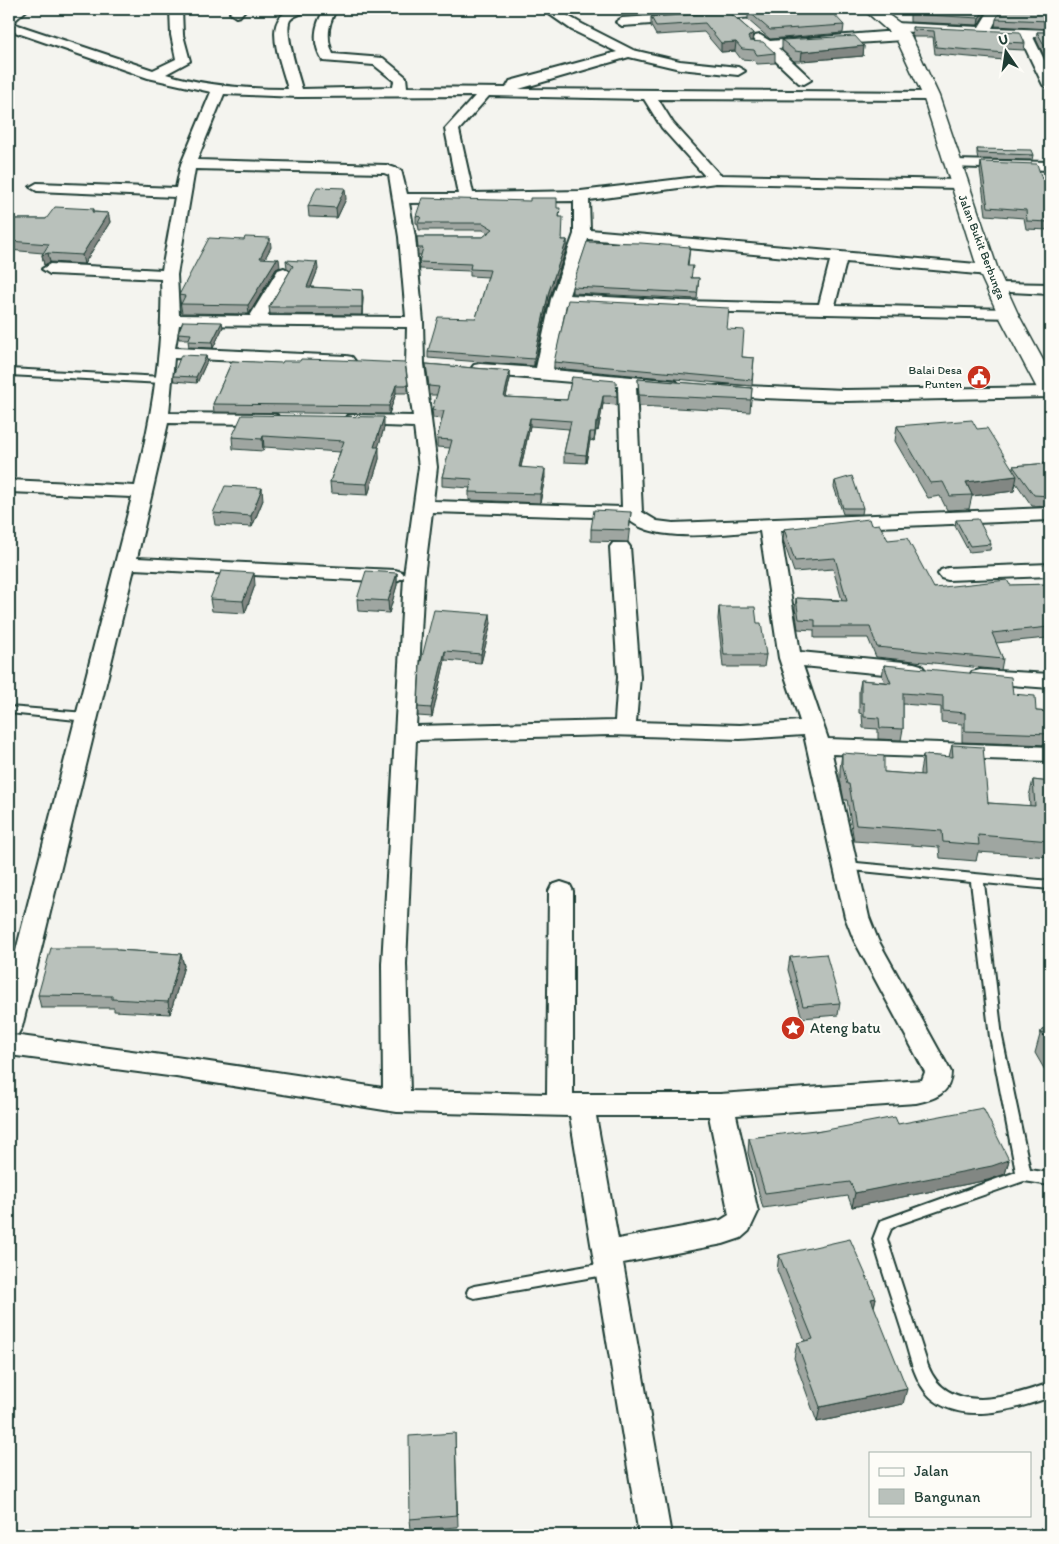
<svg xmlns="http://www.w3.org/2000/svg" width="1059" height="1544" font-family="Itim,sans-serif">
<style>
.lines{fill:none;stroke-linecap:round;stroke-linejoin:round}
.lane-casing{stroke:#1f3d34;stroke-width:4}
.street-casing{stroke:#1f3d34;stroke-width:4}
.primary-casing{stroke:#1f3d34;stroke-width:3}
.lane{fill:#fdfcf7;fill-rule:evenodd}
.street{fill:#fdfcf7;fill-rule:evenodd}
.primary{fill:#fdfcf7;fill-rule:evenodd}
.wall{fill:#9fa6a1;stroke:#1f3d34}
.shaded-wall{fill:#828783;stroke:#1f3d34}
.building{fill:#b9c1bb;stroke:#1f3d34}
.labels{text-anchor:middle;stroke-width:4.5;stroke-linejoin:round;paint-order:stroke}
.far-street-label{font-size:12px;fill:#1f3d34;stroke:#fdfcf7}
.far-poi-label{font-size:12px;fill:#1f3d34;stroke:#fdfcf7;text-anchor:end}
.poi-label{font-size:15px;fill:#1f3d34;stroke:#fdfcf7;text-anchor:start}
</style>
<rect width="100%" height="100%" fill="#f4f4ef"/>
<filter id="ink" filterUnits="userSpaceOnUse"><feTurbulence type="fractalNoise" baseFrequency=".02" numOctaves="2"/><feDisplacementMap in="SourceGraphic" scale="10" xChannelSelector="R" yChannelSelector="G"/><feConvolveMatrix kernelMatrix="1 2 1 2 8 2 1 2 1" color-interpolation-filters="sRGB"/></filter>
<g filter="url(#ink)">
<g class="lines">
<g class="lane-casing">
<path id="lane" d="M9 369 163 377 167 380 163 383 9 375Z
M9 707 86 713 91 717 86 721 9 713Z
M846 862 1050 881V889L984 883 1002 1037 1030 1170 1050 1173V1185L1024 1181 897 1225 891 1229 887 1239 928 1366C948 1417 1011 1397 1050 1383V1397C1014 1410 954 1428 925 1391 913 1375 909 1353 903 1334 893 1302 882 1271 873 1239L880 1221 1016 1172 990 1037 971 882 842 869 840 866 842 863Z
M610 1262 615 1264 617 1268 615 1272 610 1274 474 1298 469 1296 467 1292 469 1288 474 1286Z"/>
</g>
<g class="street-casing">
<path id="street" d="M15 9H28L12 23 153 70 176 59 171 35 170 9H182L183 35 190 61 166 74C206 86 247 89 288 89 280 58 255 6 308 9 304 14 296 14 291 19 282 27 299 77 302 89L393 87 394 81 374 65 323 61C312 44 314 25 325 9H337C328 23 326 39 333 54L383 58 406 77 407 87 506 88 510 81 617 52 572 30 542 9H556L582 24 633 50 680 61 738 67 745 71 738 75 680 69 629 57 519 89 931 92 938 96 931 100 658 99 673 123 720 175 958 180 965 184 958 188 716 183 589 200 590 230 988 265 994 267 996 270 994 273 988 275 846 262 835 305 1008 309 1014 310 1016 314 1014 318 681 311 566 304 553 370 676 381 679 385 676 389 636 387 642 512 657 521 673 523 1050 508V520L780 531 800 652 914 663 921 665 925 670 921 675 914 677 803 666 828 739 1050 747V761L832 754 869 917 878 940 951 1072C951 1094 934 1099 916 1103L736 1115 758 1212 749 1231 741 1238 723 1244 623 1263 671 1535H639L570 1116 397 1112 176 1077 9 1055V978L132 497 9 492V480L135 486C151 418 164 349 161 279L50 274 42 269 50 264 162 270 175 197 37 191 30 187 37 183 176 188 181 164 211 92 148 78 9 30V14ZM224 94 298 97 475 96 445 129 458 194H407L401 170 386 165 197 160ZM489 96 644 99 662 128 705 176 581 191 473 193 459 130ZM195 169 384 173 389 175 399 237 406 317 267 316 292 273 284 268 278 270 250 316 179 315 177 275ZM574 201V234L551 299 536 368 480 364 474 365 471 369 474 373 480 374 618 386 622 507 433 501 437 467 424 364 423 322 415 237 409 203ZM588 239 830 261 819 304 681 301 569 295ZM179 325 407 327 406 364 413 416 353 415 347 416 344 420 347 424 353 425 414 427 419 467 404 575 402 572 395 570 137 558 168 423 271 424 277 423 280 419 277 415 271 414 169 413 174 358 346 366 352 365 355 361 352 357 346 356 175 348ZM432 512 627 518C654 545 725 533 760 531L779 658 800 721 740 725 636 722 640 677 630 547 627 543H613L610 547 618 677 615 721 416 726 424 577ZM134 569 395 582 404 577 382 964 383 1088 176 1057 13 1035 18 1034 22 1027ZM610 735 740 739 804 735 845 917 854 940 925 1072 922 1080 720 1094H573V891L570 885 561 882 552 885 549 891 547 1094 410 1091 406 964 416 740ZM596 1116H709L729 1215 721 1220 618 1239Z
M233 9H246L240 16 236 17 230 13Z
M761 9H819L813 13 622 26 616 22 622 18Z
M879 9H893L880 18 874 14Z
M990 9H1002L992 28 1050 30V38L1033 37 1050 72V89L1043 85 1020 37 895 31 889 27 895 23 979 27Z
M884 32H903L909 36 903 40 778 48 809 77 811 80 804 84 799 83 763 49 756 50 749 46 756 42 754 39 755 36 760 35 770 41Z
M954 160 1050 162V170L949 167 947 164 949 161Z
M998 283 1050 284V294L992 291 990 288 992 285Z
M721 385 845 390 1050 387V397L845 401 762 398 715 394 712 390 715 386Z
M1050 564V576L948 580 941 578 938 574 941 570 948 568Z
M980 670 1050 674V688L972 682 969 677 972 672Z"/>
</g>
<g class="primary-casing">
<path id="primary" d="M863 9H880L901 24 911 36 939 96 998 270 1018 314 1050 373V398L1042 397 1039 392 998 314 978 270 923 96 896 38Z"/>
</g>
<use href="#lane" class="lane"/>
<use href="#street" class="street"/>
<use href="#primary" class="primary"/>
</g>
<path class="wall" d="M642 9H721L645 15Z
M910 9H988L978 25 910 22Z
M1050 9V29L995 26 996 19Z
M748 11 844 25 843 33 770 39 748 20Z
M729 12 753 33 752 41 775 53V63L757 64 754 60 741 59 735 51 721 52 704 32 656 35 651 26V17Z
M912 27 1025 43 1024 50 1004 49 1005 53 1004 60 935 54 933 37H913L912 34Z
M1037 32H1050V60H1046L1036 39Z
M782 40 864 46 863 56 801 61H794L782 50Z
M977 149 1033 155 1032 160 978 159 977 154Z
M981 162 1042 179H1050V230L1026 229 1024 218 986 215 980 170Z
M346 199 337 218 309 217 308 206Z
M557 208 560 217 562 240H567V247L549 299 534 366 428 358V351L476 318 488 277 470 276V271L420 269 419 262 421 255H418L417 237H483L488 233 483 230H419L418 224 416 223V216Z
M94 209V212L108 213 110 222 84 264 50 262 44 265 42 255 43 253 9 250V219H46Z
M271 247 265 258 280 267 276 269 249 314 182 313 179 295Z
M690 247 688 266 692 278H699L697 299 572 293V287Z
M286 260 318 269 311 287 362 290 363 298 362 315 270 314 269 307 290 271 287 268Z
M223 327 213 348 189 347 188 341 189 339H179L178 333Z
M727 329 742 357 754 358 752 386 554 368V362Z
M206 356 207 361 197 383 174 381 173 376Z
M232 361 408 385V393H396L389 414 214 412 213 404Z
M426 364 510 371V379L506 397 567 400 572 377 617 396V405L603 404 598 431 596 430 594 441 590 440 586 463 564 462V453L569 429 530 426 521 467 545 477 540 503 469 500V492L470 488 442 486V477L450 448 437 447V439L442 419 433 418 432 410 437 395H429Z
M638 379 752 388 750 412 639 406Z
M897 426 977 429 1013 469V466L1050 463V507L1032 506 1016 483 1014 491 972 496 969 509 947 510 940 496 928 498 895 441Z
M384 428 378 447 379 459 368 495 331 493 330 482 340 452 264 447 263 451 233 449 232 437Z
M835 481 863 508 862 514H843L834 487Z
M263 500 252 527 215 525 213 513Z
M631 512 630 524 628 542 591 541V529Z
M1050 513V525L1048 522Z
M956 520 991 544 990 550 969 552 955 526Z
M871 525 888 540 934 588 1050 584V641H1048L1047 638 996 643 1003 659 1001 670 876 657 868 638H814V630L798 629 795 608 796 598 842 600 833 569 794 572 783 540 784 529Z
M397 573V585L389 613 358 611 357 599Z
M255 585 245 613 212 611 210 599Z
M719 607 757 623 766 655 764 667H723L718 619Z
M491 623 481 663 445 660 432 717 418 716V707L420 665Z
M884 665 1013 694 1036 711 1050 712V745L962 742V724L941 722V707L903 704V729L901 740 878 739V729L863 728 862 714 859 713V691L861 680 885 682 882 676Z
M952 745 988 803 1030 806 1029 796 1033 780 1050 782V857L978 852 976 861 940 858 939 847 854 841 847 800H844L840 779V769L842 753 884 772 920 775V771L923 755 949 757Z
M118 950 181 954 184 966 170 1014 114 1011V1008H41L38 995Z
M790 957 840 1003 838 1015 802 1018 788 970Z
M1050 1029V1079L1035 1053 1041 1031Z
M898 1124 1009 1160 1005 1174 988 1180 852 1207 848 1196 763 1208 748 1153 749 1138Z
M779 1255 876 1298 874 1307 903 1404 817 1422 794 1358 797 1343 805 1341 777 1270Z
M455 1433 458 1527 411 1530 410 1519Z"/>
<path class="shaded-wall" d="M985 9H988L978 25 979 18Z
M753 33 752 42 747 46 748 37Z
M736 42 735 51 721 52V43Z
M864 46 863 56 801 61 802 52Z
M345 188 346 199 337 218 336 208Z
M108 213 110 222 84 264 82 255Z
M270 238 271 247 261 266 260 258Z
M567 240V247L549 299 534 366V359L549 291Z
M48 253 50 262 44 265 42 255Z
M279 259 280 267 276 269 249 314 248 305 276 260Z
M317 262 318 269 308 295 307 287Z
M362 290 363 298 362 315Z
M222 322 223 327 213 348 212 342Z
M206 356 207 361 197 383 196 377Z
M510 371V379L504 405V397Z
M396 385V393L389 414V406Z
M603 396V404L598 431V422Z
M384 417V428L375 458 374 447Z
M530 418V426L519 475V467Z
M596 422V430L594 441 595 432Z
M590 432V440L586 463V455Z
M263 436 264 447 263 451 262 439Z
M379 447V459L368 495 367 484Z
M545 469V477L540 503V494Z
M1017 476 1014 491 972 496V495L966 482Z
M262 488 263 500 252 527 251 516Z
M254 573 255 585 245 613 243 601Z
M397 573V585L389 613 388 601Z
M490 614 491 623 481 663V654Z
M445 651V660L432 717 431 708Z
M181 954 184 966 170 1014 168 1002Z
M1009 1160 1005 1174 988 1180 852 1207 855 1193Z
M876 1298 872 1313 871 1299Z
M907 1389 903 1404 817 1422 820 1407Z"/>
<path class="building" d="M780 9H829L844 25 770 30 748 11Z
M911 9H985L979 18 910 14Z
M1002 9H1050V21L996 19Z
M729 12 753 33 748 37 750 41 763 42 775 53 757 55 754 50 742 49 736 42 721 43 705 23 656 26 651 17Z
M912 27 1020 32 1025 43 1004 42 1005 53 936 47 934 31 914 30Z
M1037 32H1050V52H1048Z
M855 36 864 46 802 52 795 51 782 40Z
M977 149 1031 150 1033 155 978 153Z
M981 162 1037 164 1042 179H1050V222L1027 221 1026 210 988 207Z
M317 187 345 188 336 208 308 206Z
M422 198 530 201V198H557V208H560L559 217H563L562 240H567L549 291 534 359 428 351 438 317 476 318 490 270 470 269 471 264 419 262 423 248H418L417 237H483L493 229 483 223H418L421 217 416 216Z
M55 207 94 209 92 212 108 213 82 255 48 253 42 255 49 244 9 241V219H46Z
M245 237 270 238 260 258 279 259 276 260 248 305 181 304 185 296 179 295 209 238 244 240Z
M587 242 641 243 690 247 687 266H693L691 278H699L697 293 572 287Z
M286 260 317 262 307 287 362 290V307H269L293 266Z
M568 300 729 308 727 329 744 330 742 357 754 358 752 380 554 362Z
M183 321 222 322 212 342 188 341 191 334 178 333Z
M181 355 206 356 196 377 173 376Z
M301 359 338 360 405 363 408 385H396L389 406 213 404 232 361 282 363 283 361H300Z
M426 364 510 371 504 397 567 400 572 377 616 381 617 396H603L598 422H596L595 432H590L586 455 564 453 571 421 530 418 519 467 545 469 540 494 469 492 472 479 442 477 452 440 437 439 444 411 432 410 439 387 429 386Z
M638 379 752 388 751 400 639 395Z
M242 415 384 417 374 447H379L367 484 330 482 344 441 263 436 262 439 232 437Z
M972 420 977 429 987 428 1017 476 966 482 972 495 950 496 943 482 930 483 897 426Z
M1050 463V496L1034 495 1013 466Z
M852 476 863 508H843L835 481Z
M225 486 262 488 251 516 213 513Z
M594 510 631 512 629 530 591 529Z
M869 519 871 525 879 524 888 540 907 538 934 588 1007 580 1010 585 1050 584V630L1049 627 992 633 1003 659 877 647 870 627H815V620L799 619 796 598 847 601 835 558 795 561 784 529Z
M978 519 991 544 970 546 956 520Z
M221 571 254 573 243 601 210 599Z
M366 571 397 573 388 601 357 599Z
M719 607H755L757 623H761L766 655H724Z
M434 610 490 614 481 654 445 651 431 708 418 707 420 665Z
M884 665 1011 677 1013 694 1035 696 1036 711 1050 712V734L965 731V713L943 711V696L903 693V729L880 728 879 718 864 717V703H861V680L891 683Z
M952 745 983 747 988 803 1035 806 1033 780 1050 782V841L978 835 979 845 943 842 942 831 856 825 849 784H847L842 763V753L884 756V772L924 775 923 755 953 757Z
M51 948H117V950L181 954 168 1002 112 999V996L38 995Z
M826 954 840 1003 803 1006 790 957Z
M1050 1029V1047L1041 1031Z
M983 1108 1009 1160 992 1166 855 1193 850 1182 765 1193 749 1138 815 1130 816 1132 895 1117 898 1124Z
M850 1239 876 1298 871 1299 907 1389 820 1407 797 1343 813 1339 779 1255Z
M455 1433 457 1515 410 1519 409 1436Z"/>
</g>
<defs>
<g id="civic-disc" transform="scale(1.25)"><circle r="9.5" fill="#c8321e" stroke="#fdfcf7"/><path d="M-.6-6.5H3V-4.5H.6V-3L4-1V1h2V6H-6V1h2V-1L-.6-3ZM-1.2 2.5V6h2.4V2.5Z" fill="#fff"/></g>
<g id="sight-disc" transform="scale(1.25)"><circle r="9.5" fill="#c8321e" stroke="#fdfcf7"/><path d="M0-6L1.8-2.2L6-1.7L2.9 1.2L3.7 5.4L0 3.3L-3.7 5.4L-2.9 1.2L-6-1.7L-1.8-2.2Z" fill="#fff"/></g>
</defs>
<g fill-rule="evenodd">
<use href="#civic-disc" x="979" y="377"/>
<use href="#sight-disc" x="793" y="1028"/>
</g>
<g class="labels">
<g class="far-street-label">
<text transform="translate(982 247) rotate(69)" y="4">Jalan Bukit Berbunga</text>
</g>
<g class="far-poi-label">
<text x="962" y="374">Balai Desa<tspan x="962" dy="14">Punten</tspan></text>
</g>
<g class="poi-label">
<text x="810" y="1033">Ateng batu</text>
</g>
</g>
<rect width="1059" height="1544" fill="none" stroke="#fdfcf7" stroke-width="30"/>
<rect x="15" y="15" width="1029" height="1514" fill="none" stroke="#1f3d34" stroke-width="2" filter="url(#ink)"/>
<rect x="869" y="1452" width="162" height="65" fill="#fdfcf7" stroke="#a4b0a9"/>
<rect x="879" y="1468" width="25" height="8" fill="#fdfcf7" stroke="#a4b0a9"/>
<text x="914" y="1476" font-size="15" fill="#1f3d34">Jalan</text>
<rect x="879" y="1489" width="25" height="15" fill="#b9c1bb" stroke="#a4b0a9"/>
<text x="914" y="1502" font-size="15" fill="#1f3d34">Bangunan</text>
<g transform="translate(1006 52) rotate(347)" stroke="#fdfcf7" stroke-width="4" paint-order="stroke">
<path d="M0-4L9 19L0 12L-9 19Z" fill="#1f3d34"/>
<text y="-8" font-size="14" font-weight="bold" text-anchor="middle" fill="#1f3d34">U</text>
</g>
</svg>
